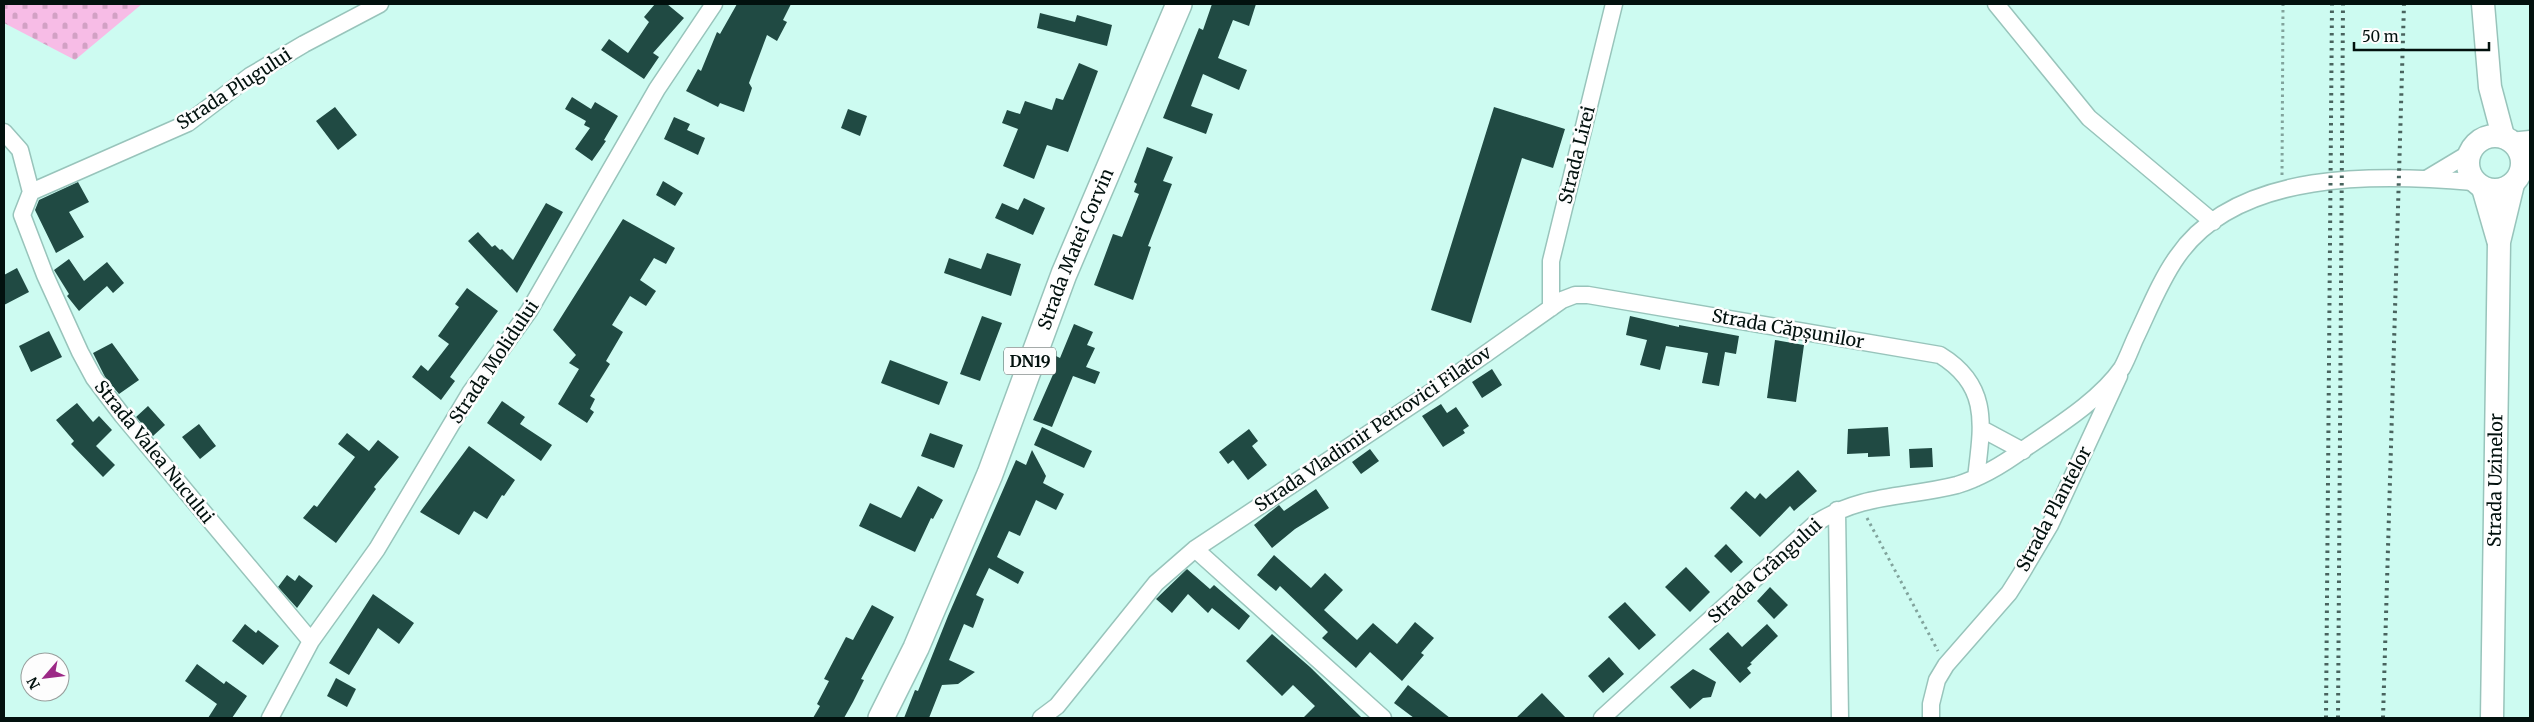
<svg xmlns="http://www.w3.org/2000/svg" width="2534" height="722" font-family="Merriweather,serif">
<style>
.cemetery{fill:url(#cemetery-stones)}
.building{fill:#204a43}
.lines{fill:none;stroke-linecap:round;stroke-linejoin:round}
.street-casing{stroke:#98c4bb;stroke-width:19}
.secondary-casing{stroke:#98c4bb;stroke-width:25}
.primary-casing{stroke:#98c4bb;stroke-width:28}
.path{stroke:#81a39c;stroke-width:3;stroke-dasharray:2.5 4;stroke-linecap:butt}
.street{stroke:#fff;stroke-width:16}
.secondary{stroke:#fff;stroke-width:22}
.primary{stroke:#fff;stroke-width:25}
.rail{stroke:#49635e;stroke-width:4;stroke-dasharray:2.5 5;stroke-linecap:butt}
.labels{text-anchor:middle;stroke-width:5;stroke-linejoin:round;paint-order:stroke}
.shield{fill:#fdfdfd;stroke:#4d5856;stroke-width:1}
.shield-label{font-size:16px;font-weight:bold;fill:#02110e}
.street-label{font-size:18px;fill:#02110e;stroke:#fdfdfd}
</style>
<defs>
<pattern id="cemetery-stones" width="16" height="16" patternUnits="userSpaceOnUse" patternTransform="scale(1.25)"><rect width="16" height="16" fill="#f7bce6"/><path d="M2 7V4a2 2 0 0 1 4 0v3zM10 15v-3a2 2 0 0 1 4 0v3z" fill="#d2a1c4"/></pattern>
</defs>
<rect width="100%" height="100%" fill="#cdfbf1"/>
<path class="cemetery" d="M4 4H142L75 60 4 23Z"/>
<path class="building" d="M655 4H667L684 18 653 53 659 57 644 79 601 50 609 39 628 53 649 22 644 17Z
M737 4H791L783 20 787 22 777 41 767 35 749 83 752 88 744 112 720 103 718 107 686 91 698 69 701 71 717 32 720 34Z
M1212 4H1256L1249 26 1233 20 1218 58 1247 70 1239 90 1203 74 1191 106 1213 114 1206 134 1163 118 1199 28 1203 30Z
M1040 13 1075 22 1077 15 1112 25 1107 46 1037 28Z
M1079 63 1098 71 1068 152 1047 145 1034 179 1003 166 1018 129 1002 123 1007 110 1020 114 1025 101 1052 110 1056 98 1063 100Z
M572 97 591 109 595 102 618 116 604 140 606 141 592 161 575 149 590 128 584 125 586 121 565 109Z
M335 107 357 135 338 150 316 121Z
M1494 107 1565 129 1553 168 1522 158 1471 323 1431 310Z
M848 109 867 116 860 136 841 128Z
M674 117 690 124 687 130 705 138 698 155 664 139Z
M1147 147 1173 157 1163 181 1172 184 1148 246 1151 247 1133 300 1094 285 1113 234 1122 237 1139 194 1134 192 1137 184 1134 182Z
M663 181 683 193 675 206 656 195Z
M78 182 89 202 69 212 84 237 56 253 35 210 39 200Z
M1024 198 1045 208 1033 235 995 218 1002 203 1018 210Z
M546 203 563 212 517 293 468 241 478 232 492 247 495 245 500 250 502 249 513 260Z
M623 219 675 248 666 264 654 258 640 280 656 291 646 306 630 296 612 325 623 332 606 361 610 364 590 396 595 399 590 409 594 412 587 423 558 404 579 369 569 363 576 355 553 330Z
M987 253 1021 264 1011 296 944 273 949 258 981 269Z
M69 259 84 281 107 262 124 283 113 293 107 286 79 311 67 296 69 294 54 270Z
M17 268 29 292 4 305V275Z
M467 288 498 311 450 377 455 381 441 400 412 377 421 365 428 371 449 344 438 336 459 307 455 304Z
M982 316 1002 323 980 381 960 374Z
M1630 316 1679 327V325L1739 336 1736 354 1725 352 1719 386 1702 383 1708 353 1666 346 1660 370 1640 365 1647 340 1626 335Z
M1074 324 1093 332 1087 345 1095 348 1086 367 1100 372 1095 384 1073 376 1052 427 1033 420 1055 370 1051 368 1056 356 1060 358Z
M49 331 62 357 31 372 19 346Z
M1775 340 1804 345 1796 402 1767 398Z
M112 343 139 380 119 394 105 377 93 353Z
M890 360 948 382 939 405 881 383Z
M1492 369 1502 385 1482 398 1472 382Z
M502 401 525 417 520 424 552 445 541 461 487 423Z
M77 403 93 422 99 416 112 430 96 446 115 465 103 477 71 444 74 441 56 420Z
M1441 404 1447 413 1456 407 1469 426 1463 430 1465 433 1443 447 1422 416Z
M148 406 165 425 153 436 136 417Z
M199 424 216 446 200 459 182 437Z
M1042 427 1092 451 1084 468 1034 445Z
M1888 427 1890 456 1868 457V453L1847 454 1848 429Z
M1249 429 1258 441 1252 446 1267 465 1248 480 1233 460 1228 464 1219 452Z
M347 433 369 451 378 440 399 457 374 487 376 489 336 543 303 518 314 505 317 507 355 457 338 444Z
M930 433 963 445 954 468 921 456Z
M469 446 515 480 504 496 502 495 487 519 474 511 459 535 420 512Z
M1932 448 1933 467 1910 468 1909 449Z
M1370 449 1379 461 1361 474 1352 462Z
M1032 450 1046 476 1043 483 1064 494 1056 510 1036 500 1020 536 1009 531 997 557 1024 572 1018 584 989 568 976 595 984 599 973 628 964 624 949 660 975 672 958 684 942 685 929 718H904L915 690 918 691 948 616 1016 460 1026 465Z
M1798 470 1817 491 1794 511 1790 506 1760 537 1730 508 1746 491 1755 499 1760 493 1766 499Z
M918 486 943 500 933 519 931 518 915 552 859 526 870 503 901 518Z
M1316 489 1329 508 1295 529 1272 548 1254 525 1279 505 1284 511Z
M1726 544 1743 562 1731 573 1714 556Z
M1274 555 1311 588 1325 573 1343 590 1324 610 1357 640 1373 623 1397 644 1415 622 1434 638 1421 653 1424 655 1402 681 1370 652 1356 668 1322 638 1328 632 1280 586 1276 591 1257 575Z
M1686 567 1710 592 1690 612 1665 587Z
M1187 569 1210 589 1214 585 1250 616 1239 630 1212 608 1208 613 1188 594 1172 613 1156 599Z
M287 575 295 581 299 575 313 586 297 608 278 587Z
M1770 587 1788 605 1774 619 1757 601Z
M373 594 414 623 399 644 378 628 349 675 329 663Z
M1625 602 1656 635 1639 650 1608 617Z
M872 605 894 617 861 679 864 680 853 702 844 718H813L820 706 817 704 829 681 824 679 846 637 853 640Z
M245 624 256 633 258 630 279 646 263 665 232 641Z
M1767 624 1778 636 1750 663 1752 664 1747 668 1751 673 1740 683 1709 649 1728 632 1742 647Z
M1272 634 1310 667 1362 718H1303L1315 706 1293 685 1282 696 1246 661Z
M1609 657 1624 674 1603 693 1588 676Z
M197 664 224 684 226 681 247 696 232 718H208L217 704 185 681Z
M1693 669 1716 682 1711 697 1703 698 1690 709 1670 687Z
M336 678 356 689 347 707 327 696Z
M1408 685 1450 718H1414L1394 703Z
M1542 693 1566 718H1516Z"/>
<g class="lines">
<g class="street-casing">
<path id="street" d="M1996 4 2089 118 2213 222
M4 132 20 150 31 192 22 215 45 275 80 352 94 378 122 415 311 641
M2510 141 2530 139
M2521 172 2530 168
M2428 178 2468 154
M31 192 188 123 250 76 304 44 380 4
M1551 308V261L1614 4
M1982 429 2023 451
M1837 510 1840 718
M1195 549 1383 718
M270 718 311 641 377 549 470 393 529 311 657 89 714 4
M1041 718 1057 706 1156 583 1195 549 1433 391 1562 300 1575 295H1588L1940 355C1991 386 1982 427 1976 478
M1602 718 1816 523C1863 493 1906 498 1957 485 1980 478 2005 463 2024 449 2056 427 2100 400 2122 368 2127 359 2131 348 2135 339 2148 312 2160 281 2177 257 2237 169 2380 174 2473 182
M1931 718V704L1937 680 1946 665 2009 593 2021 574 2050 525 2119 376"/>
</g>
<g class="secondary-casing">
<g id="secondary">
<path d="M2483 4 2490 87 2503 136"/>
<circle cx="2495" cy="163" r="27"/>
<path d="M2483 188 2498 240"/>
<path id="s1" d="M2492 718 2499 242 2513 184"/>
</g>
</g>
<g class="primary-casing">
<g id="primary">
<path id="s2" d="M881 718 916 648 990 474 1064 274 1179 4"/>
</g>
</g>
<path class="path" d="M2282 175 2283 4
M1867 518 1938 651"/>
<use href="#street" class="street"/>
<use href="#secondary" class="secondary"/>
<use href="#primary" class="primary"/>
<path class="rail" d="M2326 718 2332 4
M2338 718 2343 4
M2383 718 2404 4"/>
</g>
<g class="labels">
<rect class="shield" x="1004" y="347.5" width="52" height="27" rx="4"/>
<g class="shield-label">
<text x="1030" y="367">DN19</text>
</g>
<g class="street-label">
<text transform="translate(234 89) rotate(-33)" y="6">Strada Plugului</text>
<text transform="translate(1577 155) rotate(-76)" y="6">Strada Lirei</text>
<text dy="6" stroke="none"><textPath href="#s2" startOffset="508">Strada Matei Corvin</textPath></text>
<text transform="translate(1788 329) rotate(10)" y="6">Strada Căpșunilor</text>
<text transform="translate(494 362) rotate(-56)" y="6">Strada Molidului</text>
<text transform="translate(1373 429) rotate(-34)" y="6">Strada Vladimir Petrovici Filatov</text>
<text transform="translate(154 452) rotate(51)" y="6">Strada Valea Nucului</text>
<text dy="6" stroke="none"><textPath href="#s1" startOffset="238">Strada Uzinelor</textPath></text>
<text transform="translate(2054 509) rotate(-62)" y="6">Strada Plantelor</text>
<text transform="translate(1765 571) rotate(-42)" y="6">Strada Crângului</text>
</g>
</g>
<rect width="2534" height="722" fill="none" stroke="#02110e" stroke-width="10"/>
<g transform="translate(45 677) rotate(242)"><circle r="24" fill="#fdfdfd" stroke="#999f9d"/>
<path d="M0-4L9 19L0 12L-9 19Z" fill="#9c2986"/>
<text y="-8" font-size="14" font-weight="bold" text-anchor="middle" fill="#02110e">N</text>
</g>
<path d="M2354 42v8h135v-8" fill="none" stroke="#02110e" stroke-width="2.5"/>
<text x="2362" y="42" font-size="15" fill="#02110e" stroke="#fdfdfd" stroke-width="4" paint-order="stroke">50 m</text>
</svg>
